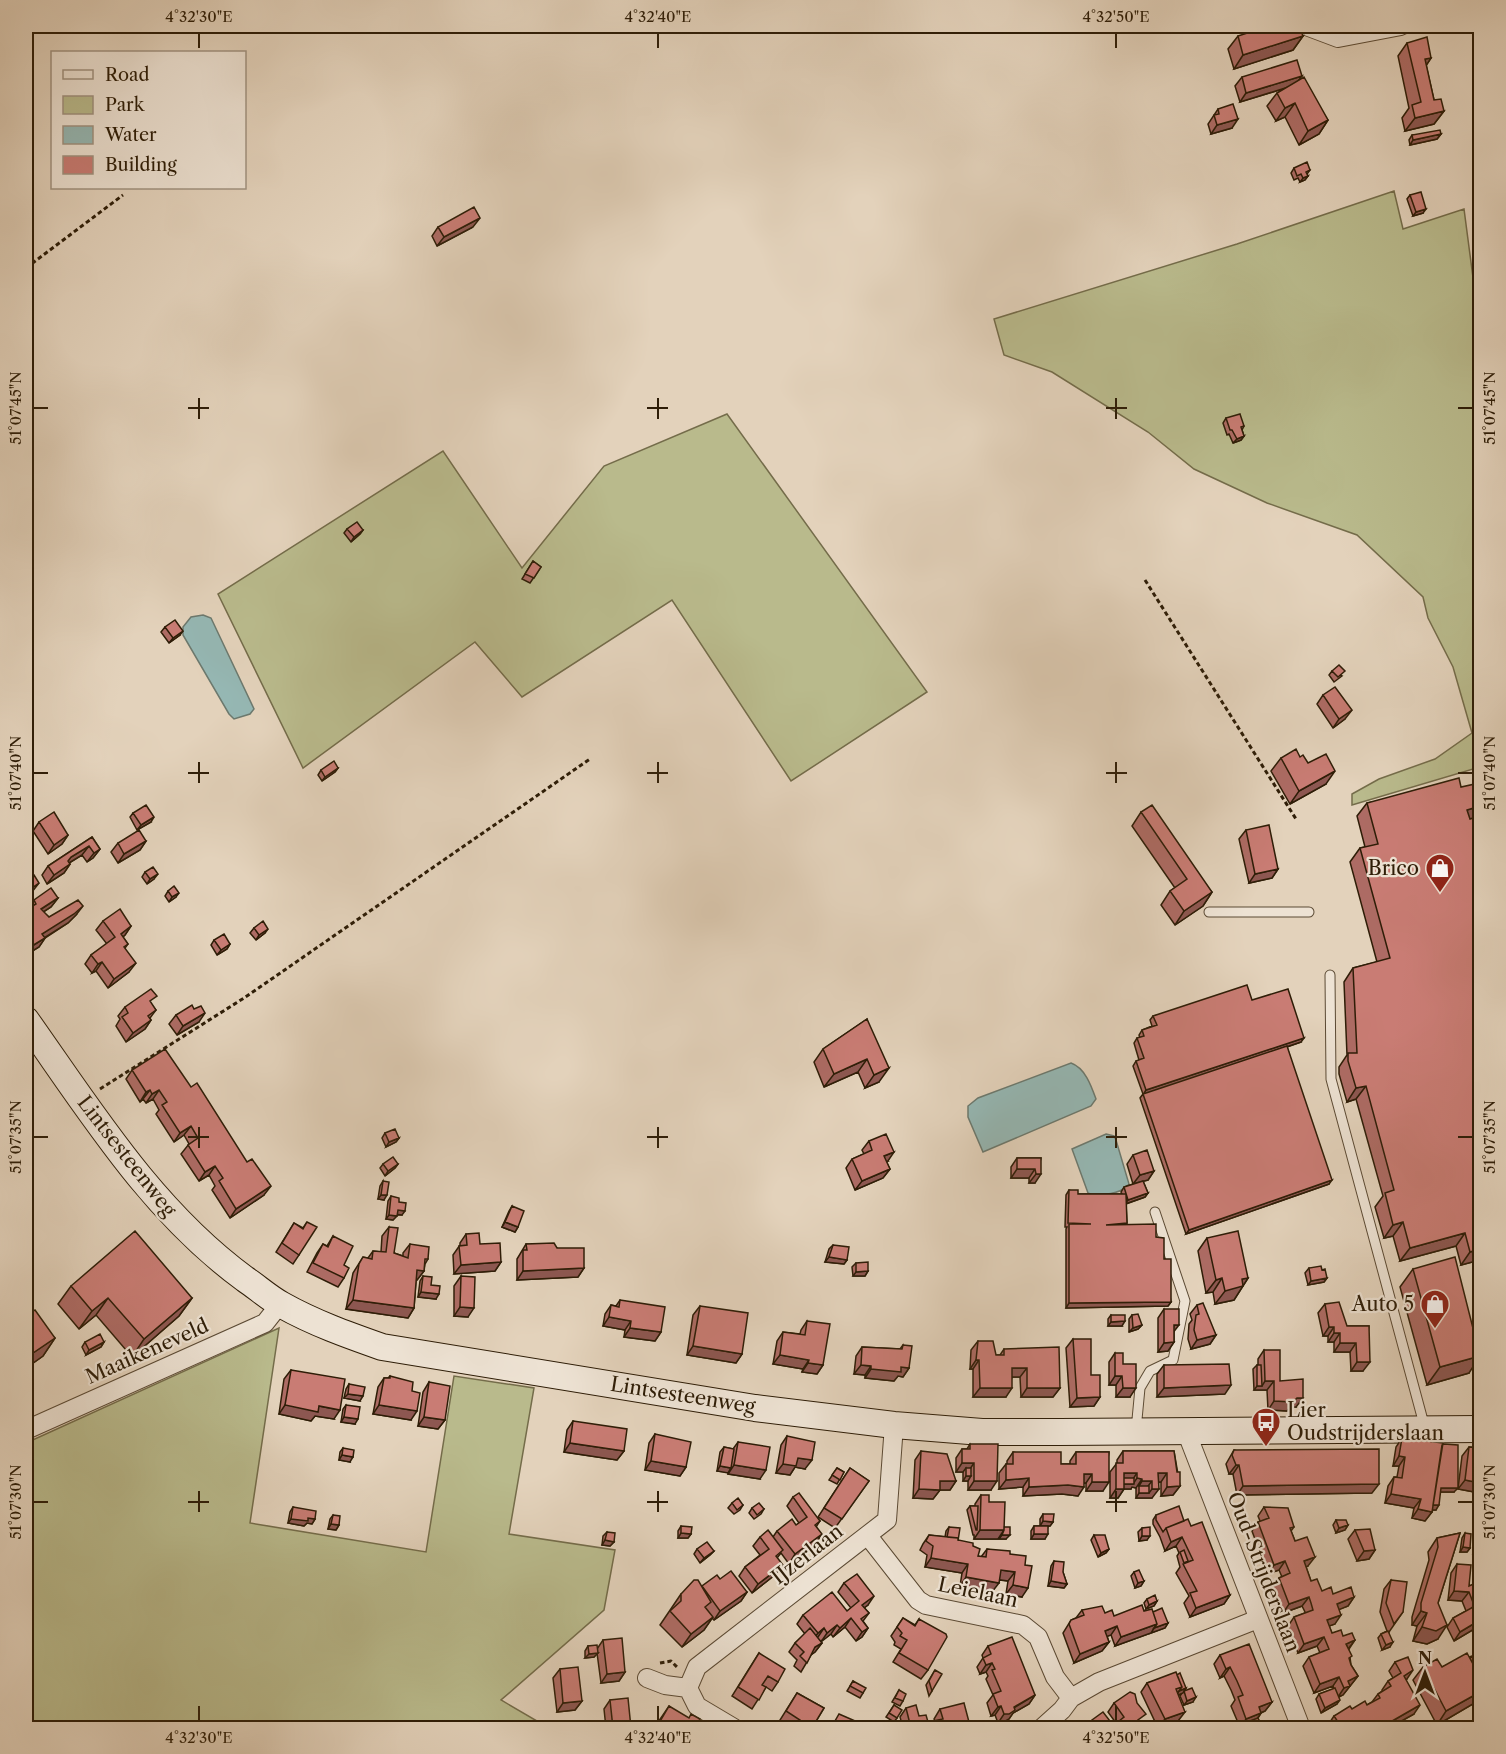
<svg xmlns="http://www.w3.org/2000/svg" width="1506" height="1754" font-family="'Libre Caslon Text',serif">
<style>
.green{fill:#b9ba8c;stroke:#746c4a;stroke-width:1.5}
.water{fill:#95b7b3;stroke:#6c796e;stroke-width:1.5}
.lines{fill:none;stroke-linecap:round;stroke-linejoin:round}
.lane-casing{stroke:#5b4a34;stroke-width:11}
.street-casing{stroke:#5b4a34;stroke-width:20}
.secondary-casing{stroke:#2e1d07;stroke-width:28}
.path{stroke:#2e1d07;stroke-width:3;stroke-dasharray:4.5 3;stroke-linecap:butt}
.lane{stroke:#ede2d3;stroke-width:9}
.street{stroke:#ede2d3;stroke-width:18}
.secondary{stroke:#ede2d3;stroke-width:26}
.wall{fill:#ad6b64;stroke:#2e1d07;stroke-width:1.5}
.shaded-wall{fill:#8d5751;stroke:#2e1d07;stroke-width:1.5}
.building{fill:#c97c74;stroke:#2e1d07;stroke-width:1.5}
.ticks{fill:none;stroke:#2e1d07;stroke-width:2}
.labels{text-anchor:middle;stroke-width:4.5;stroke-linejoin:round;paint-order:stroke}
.poi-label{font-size:20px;fill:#2e1d07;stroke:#ede2d3;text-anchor:end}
.street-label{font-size:20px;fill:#2e1d07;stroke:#ede2d3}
.neatline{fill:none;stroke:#2e1d07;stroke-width:2}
.ticks-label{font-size:15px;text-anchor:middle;fill:#2e1d07}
</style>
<rect width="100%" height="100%" fill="#e3d2bb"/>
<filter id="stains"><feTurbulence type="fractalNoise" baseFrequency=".00333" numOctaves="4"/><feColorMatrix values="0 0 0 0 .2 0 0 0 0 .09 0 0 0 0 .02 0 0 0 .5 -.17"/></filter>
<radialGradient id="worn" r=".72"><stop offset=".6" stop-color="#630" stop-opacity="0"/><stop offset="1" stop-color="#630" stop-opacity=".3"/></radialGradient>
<path class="green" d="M1394 191 1403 229 1464 209 1480 331V767L1352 805V794L1379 779 1435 759 1472 733 1453 667 1428 618 1423 597 1357 535 1267 503 1194 469 1148 432 1052 372 1004 355 994 319 1237 244Z
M727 414 927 692 791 781 672 600 522 697 475 642 303 768 218 594 443 451 522 568 604 466Z
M279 1328 250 1523 426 1552 454 1376 534 1388 509 1534 615 1550 604 1610 501 1700 549 1728H26V1443Z"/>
<path class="water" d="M203 615 211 618 254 709 250 714 234 719 229 714 183 635V627L191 617Z
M1071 1063C1085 1068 1091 1085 1096 1099L1091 1106 983 1152 968 1117V1106L978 1098Z
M1106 1134 1114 1136 1116 1140 1129 1184C1122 1194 1104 1195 1092 1195L1088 1193 1072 1149Z"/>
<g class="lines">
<g class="lane-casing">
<path id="lane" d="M1209 912H1309
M1330 975 1331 1079 1425 1428
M1136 1430 1140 1388 1150 1371 1173 1360 1185 1301 1155 1212"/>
</g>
<g class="street-casing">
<path id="street" d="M1306 26 1338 38 1401 26
M26 1430 265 1323 280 1304
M1186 1431 1301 1728
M868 1536 918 1600 926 1605 1023 1625 1038 1637 1055 1677 1071 1698
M647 1678 665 1685 688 1688
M734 1728 697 1706 688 1688 697 1667 887 1520 894 1425
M1042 1728 1062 1710 1071 1698 1099 1682 1258 1619"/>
</g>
<g class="secondary-casing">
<path id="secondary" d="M26 1020C91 1112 152 1211 245 1279 257 1287 269 1298 282 1305 314 1323 348 1335 382 1347L755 1408 894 1425 982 1432H1060L1480 1429"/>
</g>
<path class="path" d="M1480 184V194
M26 268 123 195
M1145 580 1296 819
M100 1089 244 998 590 759
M660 1663 671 1661 678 1668"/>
<use href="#lane" class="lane"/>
<use href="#street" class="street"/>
<use href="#secondary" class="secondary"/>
</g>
<path class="wall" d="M1238 36H1303L1293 50 1234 69 1228 49Z
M1407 43 1431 58 1426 65 1434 100 1444 111 1434 124 1405 131 1402 118 1409 108 1398 56Z
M1242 77 1298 81 1328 120 1319 134 1299 145 1285 117 1276 121 1267 106 1277 93 1286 88 1240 102 1235 86Z
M1218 109 1232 128 1211 134 1208 124Z
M1441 134 1437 139 1410 145 1409 140 1412 135Z
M1294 168 1310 170 1307 174 1308 176 1305 180 1300 182 1298 178 1294 180 1291 173Z
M1410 195 1423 213 1413 216 1407 199Z
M438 227H473L437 246 432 236Z
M1226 418 1244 426 1242 430 1244 436 1241 440 1233 443 1229 434 1227 435 1223 423Z
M347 529 363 530 360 534 351 542 344 533Z
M533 561 541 567 530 583 522 579Z
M165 627 180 635 169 643 161 632Z
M1332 671 1342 676 1334 682 1329 675Z
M1323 695 1345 719 1333 728 1317 704Z
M1300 757 1326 784 1290 804 1271 771 1281 758Z
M338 768 335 772 322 781 318 775 321 770Z
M1461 787 1473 818 1480 1260 1461 1265 1456 1246 1400 1261 1393 1236 1384 1238 1375 1207 1383 1196 1356 1099 1347 1102 1339 1074V1067L1347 1055 1344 982 1353 968 1377 962 1350 862 1360 848 1365 847 1357 816 1367 803Z
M1141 812 1212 892 1203 906 1175 925 1161 905 1170 891 1175 888 1132 826Z
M133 813 151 822 137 830 130 817Z
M39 822 68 835 62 844 48 854 33 831Z
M1246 830 1278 869 1272 878 1249 883 1239 839Z
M92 837 100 849 93 858 87 862 82 855 69 863 70 864 64 873 47 884 42 875 48 866Z
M146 841 140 850 118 863 111 852 118 843Z
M145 872 154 879 147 884 142 877Z
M168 891 176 897 169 902 165 896Z
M58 898 51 907 43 912 49 917 76 915 68 923 45 938 39 947 26 955V910L27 909 34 900Z
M103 921 131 926 125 935 123 937 128 944 125 948 129 972 108 988 96 971 92 973 85 964 91 955 107 944 96 930Z
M254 928 265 933 256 940 250 933Z
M214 940 230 944 227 949 217 955 211 945Z
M1252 1000 1301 1042 1287 1047 1329 1184 1186 1234 1140 1098 1143 1094 1133 1066 1136 1061 1139 1060 1134 1043 1137 1038H1140L1139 1035 1142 1030 1152 1026 1150 1020 1153 1016Z
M151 1004 156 1010 150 1018 151 1020 145 1029 126 1042 116 1026 120 1019 118 1016 125 1007Z
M194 1009 199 1022 177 1035 169 1024 176 1015Z
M867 1019 879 1082 865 1088 858 1072 824 1087 814 1062 823 1049Z
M132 1070 191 1087 264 1195 230 1218 212 1190 215 1186 209 1175 199 1181 181 1154 189 1144 184 1135 174 1142 156 1114 159 1110 153 1099 146 1103 143 1099 140 1102 126 1079Z
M385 1133 399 1138 396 1142 386 1147 382 1138Z
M869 1141 888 1161H886L890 1169 883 1178 855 1190 846 1168 852 1159 864 1154 862 1150Z
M1133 1155 1154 1171 1148 1180 1143 1181 1148 1193 1145 1197 1126 1204 1127 1223 1125 1224 1156 1237 1164 1259 1171 1302 1168 1306 1066 1308V1229L1067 1227H1065L1066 1195 1069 1190 1078 1194H1122L1121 1192 1124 1187 1133 1184 1127 1164Z
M1017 1158H1041L1035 1183H1029V1178H1011V1167Z
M383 1164H398L395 1168 385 1176 380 1168Z
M383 1181 384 1200 378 1199 380 1186Z
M391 1196 399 1202 402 1215H397L393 1220 386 1219 388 1201Z
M512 1206 518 1227 515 1232 502 1227 509 1211Z
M307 1222 299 1255 293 1264 276 1252 294 1223 303 1228Z
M389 1227 394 1253 403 1256V1253L410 1244 428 1259 425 1264 424 1271 417 1280H416L414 1308 408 1318 346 1309 353 1273 363 1257 368 1258 373 1251 381 1252 382 1236Z
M466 1234 501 1262 495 1271 454 1274 453 1255 460 1245V1243Z
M333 1236 344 1265V1278L338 1287 307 1272 317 1253 323 1244 327 1246Z
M1207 1238 1248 1278 1234 1300 1215 1304 1213 1292 1206 1293 1198 1251Z
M526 1244 557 1248 584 1268 578 1277 517 1280V1259Z
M833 1245 847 1260 844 1264 825 1262 829 1249Z
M856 1263 868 1271 865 1276H853L852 1267Z
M1309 1268 1327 1278 1324 1282 1308 1285 1305 1273Z
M1413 1269 1469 1373 1427 1385 1400 1287Z
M423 1276 431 1285 436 1299 418 1297 420 1281Z
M461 1276 468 1317 454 1316V1286Z
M71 1286 192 1298 179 1316 132 1357 96 1315 79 1329 58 1304Z
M620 1300 661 1332 655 1341 624 1337 625 1330 603 1326 605 1314 611 1305 616 1306Z
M1325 1304 1347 1326H1369L1363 1371H1351L1350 1352H1334V1342H1328V1336H1323L1318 1313Z
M1197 1305 1216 1335 1210 1344 1191 1349 1188 1339 1189 1324 1192 1320 1190 1314Z
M700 1306 742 1354 736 1363 687 1355 693 1315Z
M1164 1309 1174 1332V1342L1168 1351 1158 1352V1318Z
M1111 1315 1122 1326H1108V1319Z
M1132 1315 1142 1325 1138 1329 1129 1332V1319Z
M26 1316 55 1338 43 1356 26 1368Z
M807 1321 823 1365 817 1374 802 1372 803 1369 773 1364 777 1341 783 1332 800 1334 801 1330Z
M1073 1339 1100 1397 1094 1406 1070 1407 1066 1348Z
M978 1341 996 1355H1000L1004 1349 1060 1388 1053 1397H1021L1020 1377H1012L1006 1397H973V1369H970L971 1350Z
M85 1342H104L101 1347 86 1355 82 1347Z
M903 1345 909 1368 903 1377 898 1376 894 1381 865 1378V1375L854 1374 856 1356 862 1347 900 1349Z
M1264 1350 1280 1381 1296 1407H1290L1287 1411 1268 1410 1267 1390H1254L1253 1369 1257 1365H1258V1359Z
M1115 1353 1130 1397H1116V1385H1109V1362Z
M1164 1365 1225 1394 1157 1397V1374Z
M291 1370 334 1419 315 1416 311 1421 279 1414 284 1379Z
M390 1376 411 1420 373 1414 378 1387 384 1378H388Z
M429 1382 445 1420 438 1429 418 1426 423 1392Z
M349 1384 360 1401 344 1398 346 1389Z
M346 1405 355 1424 341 1422 343 1409Z
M573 1421 624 1451 617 1460 564 1452 567 1430Z
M655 1434 686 1467 680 1476 645 1470 649 1443Z
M787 1436 805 1469 795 1467 790 1475 776 1473 781 1445Z
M1402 1438 1442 1445 1454 1492H1440L1436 1510H1432V1512L1425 1521 1412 1518 1414 1508 1385 1503 1388 1486 1394 1477H1397L1399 1466H1393L1396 1447Z
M738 1442 760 1479 728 1474V1472L717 1471 720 1452 724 1447 733 1449Z
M970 1444 991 1490H968V1481H963V1472H956V1458L962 1449H967Z
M1469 1447 1480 1448V1493L1458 1489 1462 1456Z
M343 1448 350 1462 339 1460 340 1452Z
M1234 1450 1372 1493 1237 1495 1233 1474H1229L1226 1464Z
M921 1451 956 1481 950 1490H940L933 1499 913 1498 915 1460Z
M1123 1451H1174L1180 1486 1173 1495 1161 1496V1482H1159L1152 1498H1136V1488L1132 1487 1131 1489H1124L1118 1498H1110V1472L1117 1463V1460Z
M1013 1452 1061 1464H1070V1461L1076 1452H1109L1103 1491H1086V1483H1084L1078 1496 1062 1494 1023 1496V1487L999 1489V1473L1006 1464H1007V1461Z
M837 1468 844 1472 837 1484 829 1480Z
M850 1468 869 1481 835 1528 818 1517Z
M981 1495 989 1502 1004 1527 1006 1539H999V1538L998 1539H974V1535H973L967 1510 970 1506H975V1504Z
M793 1497 820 1521 816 1527V1543L789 1564 781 1553 777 1558 776 1574 752 1593 739 1576 745 1567 760 1555 753 1546 760 1537H773L777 1531 796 1525 799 1523 787 1506Z
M732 1503 743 1505 740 1510 734 1514 728 1508Z
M293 1507 315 1519 312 1524 307 1523 304 1526 288 1523 290 1512Z
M1264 1507 1294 1527 1291 1531 1295 1541 1308 1566 1306 1567 1311 1581 1322 1591 1333 1594 1354 1597 1348 1606 1339 1609 1335 1624 1329 1626 1332 1633 1355 1640 1349 1649 1351 1665 1358 1676 1343 1695 1339 1697 1337 1704 1321 1713 1316 1699 1319 1694 1334 1689 1333 1686 1314 1693 1303 1666 1309 1657 1320 1653 1317 1646 1298 1653 1288 1626 1294 1617 1305 1613V1612L1302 1606 1283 1613 1273 1587 1279 1578 1282 1577 1279 1570 1268 1574 1252 1531 1258 1522 1260 1521 1258 1516Z
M752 1508 764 1509 761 1514 754 1519 749 1513Z
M1043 1514 1053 1522 1050 1526H1048L1045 1539H1031V1531L1034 1526H1040V1519Z
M333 1515 339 1525 336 1530 328 1529 330 1519Z
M1156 1515 1184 1521 1191 1526 1230 1595 1224 1604 1190 1617 1184 1603 1189 1596 1176 1573 1180 1567 1177 1556 1179 1553 1176 1546 1165 1551 1160 1537 1153 1524V1520Z
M1336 1520 1348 1525 1345 1530 1336 1533 1333 1525Z
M681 1526 691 1534 688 1538H678V1531Z
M949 1527 958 1541 973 1546 978 1556 981 1557 987 1549 1010 1554 1025 1565 1022 1597 1006 1594 1008 1581 999 1580 992 1592 960 1586 962 1573 925 1567 927 1555 920 1550 923 1544 929 1535 945 1537 946 1531Z
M1142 1528 1147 1540 1139 1541 1138 1532Z
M1355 1530 1375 1550 1369 1559 1357 1561 1348 1539Z
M607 1532 614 1542 610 1546 602 1545 603 1536Z
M1460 1533 1438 1603V1639L1427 1644 1413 1641 1417 1626 1412 1625V1617L1429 1560 1428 1552 1437 1538Z
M1465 1533 1470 1548 1467 1552H1460L1462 1538Z
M1094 1535 1109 1549 1106 1553 1098 1557 1091 1540Z
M1477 1543H1480V1555L1473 1554V1547Z
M697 1549 714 1551 710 1555 700 1563 694 1554Z
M1054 1561 1063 1572 1067 1584 1064 1588 1048 1586 1051 1566Z
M1457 1564 1480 1607 1477 1609 1480 1615V1622L1476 1628 1454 1641 1447 1627 1453 1618 1466 1611 1462 1601 1448 1600 1451 1573Z
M1134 1572 1144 1581 1141 1586 1135 1588 1131 1576Z
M1391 1580 1403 1612 1389 1632 1390 1647 1382 1650 1378 1638 1381 1634 1387 1631 1380 1612 1384 1589Z
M844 1583 868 1605 864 1608 869 1613 863 1621 868 1628 862 1637 856 1641 845 1627 833 1637 831 1634 821 1641 822 1643 815 1652 811 1655 801 1672 794 1666 797 1660 789 1652 795 1643 805 1634 797 1624 803 1615 847 1611 851 1608 838 1592Z
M701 1587 747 1592 741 1601 714 1620 712 1618 704 1630 682 1647 660 1625 681 1594Z
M1147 1599 1157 1601 1154 1606 1146 1609 1144 1603Z
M1082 1610 1105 1613 1114 1616 1144 1611 1153 1612 1168 1623 1165 1628 1115 1646 1111 1635 1107 1636 1109 1642 1102 1651 1074 1663 1063 1633 1071 1620 1076 1618Z
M903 1618 915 1625 919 1619 928 1670 921 1679 893 1662 901 1649 894 1645 895 1642 891 1636Z
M603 1640 625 1672 619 1681 601 1683 597 1653 594 1657 585 1658V1651L588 1646 597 1649Z
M988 1646 1035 1695 1029 1704 1013 1713 1009 1719 1002 1723H998L995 1715 991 1716 987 1703 993 1695 986 1679 988 1676 986 1672 980 1674 977 1667 983 1658 982 1655Z
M759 1653 778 1682 772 1691 766 1687 752 1709 732 1696Z
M1480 1653V1698L1478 1701 1437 1725 1413 1680 1423 1667H1442Z
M1220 1655 1272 1702 1265 1711 1261 1713 1258 1718 1262 1728H1231L1239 1725 1231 1706 1235 1700 1231 1690 1224 1676 1220 1678 1214 1664Z
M1395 1662 1407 1679 1406 1680 1414 1714 1389 1728H1330L1328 1725 1334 1716 1367 1705 1372 1702 1378 1694 1382 1691V1690L1388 1681 1393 1678 1389 1671Z
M560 1669 582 1701 575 1710 557 1712 553 1678Z
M935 1670 932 1691 929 1696 926 1685Z
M1177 1675 1186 1688 1184 1691 1193 1702 1184 1705 1180 1696 1182 1693 1178 1695V1721L1158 1728 1141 1692 1147 1683Z
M853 1681 863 1693 860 1698 847 1691Z
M899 1690 903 1701 900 1706 892 1702Z
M797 1693 824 1708 812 1728H793L780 1720Z
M610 1700 631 1728H606L604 1709Z
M1114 1703 1140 1723 1113 1725 1116 1723 1108 1712Z
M894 1705 897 1718 894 1722 886 1717Z
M669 1706 694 1728H654Z
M906 1708 928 1722 935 1721 934 1719 940 1709 969 1722 964 1728H903L900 1717Z"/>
<path class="shaded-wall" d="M1303 36 1293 50 1234 69 1243 55Z
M1431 58 1422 72 1425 59Z
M1302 76 1295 85 1240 102 1246 93Z
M1295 103 1285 117 1276 121 1285 108Z
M1444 111 1434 124 1405 131 1415 118Z
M1238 119 1232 128 1211 134 1217 125Z
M1328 120 1319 134 1299 145 1308 131Z
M1441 134 1437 139 1410 145 1413 140Z
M1308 176 1305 180 1300 182 1303 178Z
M1426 209 1423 213 1413 216 1416 212Z
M480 218 473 227 437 246 444 237Z
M1244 436 1241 440 1233 443 1237 439Z
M363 530 360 534 351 542 354 537Z
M183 631 180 635 169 643 173 638Z
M1352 710 1345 719 1333 728 1339 719Z
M338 768 335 772 322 781 325 777Z
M1335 771 1326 784 1290 804 1299 791Z
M1480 806 1472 819 1458 823 1467 810Z
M154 817 151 822 137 830 141 825Z
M68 835 62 844 48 854 54 845Z
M146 841 140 850 118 863 124 854Z
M89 846 82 855 64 866 71 857Z
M100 849 93 858 87 862 94 853Z
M70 864 64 873 47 884 54 875Z
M1278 869 1272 878 1249 883 1255 874Z
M158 874 154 879 147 884 150 879Z
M39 883 32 892 26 897V892Z
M1212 892 1203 906 1175 925 1184 911Z
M179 893 176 897 169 902 172 897Z
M58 898 51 907 34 918 41 909Z
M83 906 76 915 68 923 36 943 42 934Z
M131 926 125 935 114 944 121 934Z
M268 929 265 933 256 940 259 935Z
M45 938 39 947 26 955V951L27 949Z
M230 944 227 949 217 955 221 950Z
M102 962 96 971 92 973 98 964Z
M136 963 129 972 108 988 114 979Z
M205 1013 199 1022 177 1035 183 1026Z
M151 1020 145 1029 126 1042 133 1033Z
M1304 1038 1301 1042 1143 1095 1146 1090Z
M867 1059 858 1072 824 1087 834 1074Z
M889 1068 879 1082 865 1088 874 1075Z
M1366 1086 1356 1099 1347 1102 1356 1088Z
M150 1090 143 1099 140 1102 146 1092Z
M159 1090 153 1099 146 1103 152 1094Z
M191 1126 184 1135 174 1142 180 1133Z
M399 1138 396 1142 386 1147 389 1142Z
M894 1152 888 1161 878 1165 884 1156Z
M398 1164 395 1168 385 1176 388 1171Z
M215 1166 209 1175 199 1181 205 1172Z
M890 1169 883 1178 855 1190 862 1181Z
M1017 1169H1035L1029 1178H1011Z
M1154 1171 1148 1180 1133 1184 1140 1175Z
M1036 1174H1041L1035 1183H1029Z
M1332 1180 1329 1184 1186 1234 1189 1230Z
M271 1186 264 1195 230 1218 236 1209Z
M1148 1193 1145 1197 1125 1204 1128 1200Z
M381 1195H387L384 1200 378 1199Z
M398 1210 405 1211 402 1215 394 1214Z
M389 1215 397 1216 393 1220 386 1219Z
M505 1222 518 1227 515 1232 502 1227Z
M1403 1222 1393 1236 1384 1238 1393 1225Z
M1465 1233 1456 1246 1400 1261 1410 1248Z
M1480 1249V1260L1461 1265 1470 1252Z
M829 1257 847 1260 844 1264 825 1262Z
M501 1262 495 1271 454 1274 461 1265Z
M584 1268 578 1277 517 1280 523 1271Z
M417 1270 424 1271 417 1280 410 1279Z
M868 1271 865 1276H853L856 1272Z
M1222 1278 1213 1292 1206 1293 1216 1280Z
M1248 1278 1234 1300 1215 1304 1225 1291 1242 1279Z
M1327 1278 1324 1282 1308 1285 1311 1281Z
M421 1292 439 1294 436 1299 418 1297Z
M108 1298 96 1315 79 1329 92 1311Z
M192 1298 179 1316 132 1357 144 1339Z
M353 1300 414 1308 408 1318 346 1309Z
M1171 1302 1168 1306 1066 1308 1069 1303Z
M460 1307 474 1308 468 1317 454 1316Z
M609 1317 631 1321 625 1330 603 1326Z
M1125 1321 1122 1326H1108L1111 1322Z
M1142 1325 1138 1329 1129 1332 1133 1328Z
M1174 1325H1179L1172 1334Z
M1329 1327H1334L1328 1336H1323Z
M630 1328 661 1332 655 1341 624 1337Z
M1334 1333H1340L1334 1342H1328Z
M1216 1335 1210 1344 1191 1349 1197 1340Z
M55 1338 43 1356 26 1368V1362L30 1355Z
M104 1342 101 1347 86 1355 89 1350Z
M1174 1342 1168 1351 1158 1352 1164 1343Z
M1340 1343H1356L1350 1352H1334Z
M693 1346 742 1354 736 1363 687 1355Z
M780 1355 809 1360 803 1369 773 1364Z
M1480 1356 1469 1373 1427 1385 1440 1367Z
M976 1360H979L973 1369H970Z
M1357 1362H1370L1363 1371H1351Z
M808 1363 823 1365 817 1374 802 1372Z
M861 1365 871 1366 865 1375 854 1374Z
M901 1367 909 1368 903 1377 898 1376 894 1381 865 1378 871 1369Z
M1012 1368H1027L1020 1377H1006Z
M1115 1376H1122L1116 1385H1109Z
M1265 1381H1274L1267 1390H1254L1257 1386H1262Z
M1231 1385 1225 1394 1157 1397 1164 1388Z
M980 1388H1012L1006 1397H973Z
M1027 1388H1060L1053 1397H1021Z
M1123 1388H1136L1130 1397H1116Z
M348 1394 363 1396 360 1401 344 1398Z
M1100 1397 1094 1406 1070 1407 1077 1398Z
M1297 1398H1303L1296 1407H1290L1287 1411 1268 1410 1274 1401Z
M285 1405 319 1406 340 1410 334 1419 315 1416 311 1421 279 1414Z
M379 1405 417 1411 411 1420 373 1414Z
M344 1417 358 1419 355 1424 341 1422Z
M424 1417 445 1420 438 1429 418 1426Z
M570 1443 624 1451 617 1460 564 1452Z
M342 1455 353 1457 350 1462 339 1460Z
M1399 1456 1405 1457 1399 1466H1393Z
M798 1458 812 1460 805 1469 795 1467 790 1475 776 1473 783 1464Z
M651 1461 686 1467 680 1476 645 1470Z
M962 1463H974L968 1472 966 1468 963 1472H956Z
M734 1465 766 1470 760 1479 728 1474Z
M1236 1465H1239L1233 1474H1229Z
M720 1466 731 1468 728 1473 717 1471Z
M1124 1473H1137L1131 1482H1121Z
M1158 1473H1167L1161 1482H1152Z
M1084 1474H1092L1086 1483H1078Z
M966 1476H971L968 1481H963Z
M1029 1478 1023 1487 999 1489 1006 1480Z
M1137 1478 1142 1479 1136 1488 1132 1487 1131 1489H1118L1121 1484H1133Z
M1465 1480 1480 1483V1493L1458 1489Z
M940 1481H956L950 1490H934Z
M974 1481H997L991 1490H968Z
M1142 1481H1152L1145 1490 1139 1486Z
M1092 1482H1109L1103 1491H1086Z
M1379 1484 1372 1493 1237 1495 1243 1486Z
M1068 1485 1084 1487 1078 1496 1062 1494 1023 1496 1029 1487Z
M1180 1486 1173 1495 1161 1496 1167 1487Z
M1441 1488H1458L1454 1492H1438Z
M919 1489 940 1490 933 1499 913 1498Z
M1116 1489H1124L1118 1498H1110Z
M1152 1489H1159L1152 1498H1136L1139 1493H1149Z
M1391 1494 1421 1499 1414 1508 1385 1503Z
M1430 1505H1439L1436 1510H1427Z
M1418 1509 1432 1512 1425 1521 1412 1518Z
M308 1518 315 1519 312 1524 307 1523 304 1526 288 1523 291 1519Z
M1043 1521 1053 1522 1050 1526H1040Z
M331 1524 339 1525 336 1530 328 1529Z
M1348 1525 1345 1530 1336 1533 1339 1528Z
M980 1530H1004L998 1539H974Z
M681 1533 691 1534 688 1538H678Z
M822 1534 816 1543 789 1564 795 1554Z
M1034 1534H1048L1045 1539H1031Z
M1002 1535H1010L1006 1539H999Z
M1142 1536H1150L1147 1540 1139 1541Z
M1182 1537 1176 1546 1165 1551 1171 1542Z
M605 1540 614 1542 610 1546 602 1545Z
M1463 1547 1470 1548 1467 1552H1460Z
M1109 1549 1106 1553 1098 1557 1101 1553Z
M1375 1550 1369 1559 1357 1561 1364 1551Z
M1476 1550H1480V1555L1473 1554Z
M714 1551 710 1555 700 1563 704 1558Z
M1315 1557 1308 1566 1302 1569 1304 1561Z
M931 1558 968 1564 962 1573 925 1567Z
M1285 1561 1279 1570 1268 1574 1274 1565Z
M783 1565 776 1574 752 1593 758 1584Z
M1001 1570 1015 1572 1008 1581 994 1579Z
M966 1577 999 1583 992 1592 960 1586Z
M1051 1581 1067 1584 1064 1588 1048 1586Z
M1144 1581 1141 1586 1135 1588 1138 1583Z
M1013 1585 1028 1588 1022 1597 1006 1594Z
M1454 1591 1469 1592 1462 1601 1448 1600Z
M747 1592 741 1601 714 1620 720 1611Z
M1230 1595 1224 1604 1190 1617 1196 1608Z
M874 1596 868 1605 856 1614 862 1605Z
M1309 1597 1302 1606 1283 1613 1289 1604Z
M1354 1597 1348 1606 1331 1613 1337 1604Z
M1157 1601 1154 1606 1146 1609 1149 1605Z
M1480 1602V1607L1467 1614 1474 1605Z
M1421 1611 1427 1613 1417 1626 1412 1625Z
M1341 1615 1335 1624 1321 1629 1327 1620Z
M713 1617 704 1630 682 1647 691 1634Z
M851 1618 845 1627 833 1637 840 1628Z
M1480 1620V1622L1476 1628 1454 1641 1460 1632Z
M1168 1623 1165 1628 1151 1633 1154 1628Z
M1157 1624 1151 1633 1115 1646 1121 1637Z
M837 1625 831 1634 821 1642 827 1633Z
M1447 1625 1438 1639 1427 1644 1413 1641 1422 1627Z
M1117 1626 1111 1635 1098 1640 1105 1631Z
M824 1628 818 1637 811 1642 818 1633Z
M868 1628 862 1637 856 1641 862 1632Z
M1324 1637 1317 1646 1298 1653 1304 1644Z
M1355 1640 1348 1649 1346 1644Z
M1109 1642 1102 1651 1074 1663 1080 1654Z
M1393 1642 1390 1647 1382 1650 1386 1645Z
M822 1643 815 1652 809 1656 815 1647Z
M598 1653 594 1657 585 1658 589 1654Z
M992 1663 986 1672 980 1674 986 1665Z
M1230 1667 1224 1676 1220 1678 1226 1669Z
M1413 1670 1407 1679 1397 1685 1404 1676Z
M625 1672 619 1681 601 1683 607 1674Z
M1358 1676 1343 1695 1338 1697 1344 1688 1348 1681Z
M1339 1677 1333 1686 1314 1693 1320 1684Z
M1186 1688 1183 1693 1176 1696 1179 1691Z
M1480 1692V1697L1478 1701 1437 1725 1446 1711Z
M1035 1695 1029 1704 1013 1713 1009 1719 1002 1723H998L1004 1714Z
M1196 1697 1193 1702 1184 1705 1187 1701Z
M1340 1700 1337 1704 1321 1713 1325 1708Z
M582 1701 575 1710 557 1712 563 1703Z
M1272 1702 1265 1711 1252 1716 1259 1707Z
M1420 1705 1414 1714 1389 1728H1380Z
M1001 1706 995 1715 991 1716 998 1707Z
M1185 1712 1178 1721 1158 1728 1165 1719Z
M1261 1713 1255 1722 1240 1728 1246 1719Z
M969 1722 964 1728H958L962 1724Z"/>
<path class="building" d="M1269 26H1299L1303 36 1243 55 1238 36Z
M1427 37 1431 58 1425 59 1434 100 1441 99 1444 111 1415 118 1412 105 1421 102 1407 43Z
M1297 60 1302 76 1246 93 1242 77Z
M1304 77 1328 120 1308 131 1295 103 1285 108 1277 93Z
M1233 104 1238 119 1217 125 1214 115 1219 114 1218 109Z
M1440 130 1441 134 1413 140 1412 135Z
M1307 162 1310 170 1306 172 1308 176 1303 178 1301 174 1297 176 1294 168Z
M1421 192 1426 209 1416 212 1410 195Z
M474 207 480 218 444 237 438 227Z
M1240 414 1244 426 1241 427 1244 436 1237 439 1232 430H1230L1226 418Z
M357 522 363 530 354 537 347 529Z
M533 561 541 567 534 578 525 574Z
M175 620 183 631 173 638 165 627Z
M1339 665 1345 671 1338 677 1332 671Z
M1335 687 1352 710 1339 719 1323 695Z
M1296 749 1300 757 1303 755 1308 763 1326 754 1335 771 1299 791 1281 758Z
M334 761 338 768 325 777 321 770Z
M1459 778 1461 787 1475 784 1480 804V806L1467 810 1470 819 1480 816V1249L1470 1252 1465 1233 1410 1248 1403 1222 1393 1225 1385 1193 1394 1190 1366 1086 1356 1088 1348 1061V1053H1357L1353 968 1390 958 1360 848 1378 844 1367 803Z
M146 805 154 817 141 825 133 813Z
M1152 805 1212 892 1184 911 1170 891 1187 879 1141 812Z
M54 812 68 835 54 845 39 822Z
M1269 825 1278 869 1255 874 1246 830Z
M139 830 146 841 124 854 118 843Z
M92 837 100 849 94 853 89 846 71 857 68 861 70 864 54 875 48 866Z
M153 867 158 874 150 879 145 872Z
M34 875 39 883 26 892V881Z
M174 886 179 893 172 897 168 891Z
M51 888 58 898 41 909 49 917 78 900 83 906 74 914 42 934 45 938 27 949 26 948V910L36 904 34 900Z
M120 909 131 926 121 934 128 944 124 947 136 963 114 979 102 962 98 964 91 955 115 937 103 921Z
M263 921 268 929 259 935 254 928Z
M224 934 230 944 221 950 214 940Z
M1247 985 1252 1000 1288 989 1304 1038 1146 1090 1136 1061 1144 1058 1137 1038 1144 1036 1142 1030 1157 1025 1153 1016Z
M151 989 157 996 150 1001 156 1010 148 1016 151 1020 133 1033 122 1017 128 1013 125 1007Z
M192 1005 194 1009 201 1006 205 1013 183 1026 176 1015Z
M867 1019 889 1068 874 1075 867 1059 834 1074 823 1049Z
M1287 1046 1332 1180 1189 1230 1143 1094Z
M165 1049 191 1087 197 1083 247 1162 252 1159 271 1186 236 1209 219 1181 223 1178 215 1166 205 1172 188 1145 198 1138 191 1126 180 1133 162 1105 167 1102 159 1090 152 1094 150 1090 146 1092 132 1070Z
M395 1129 399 1138 389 1142 385 1133Z
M886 1134 894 1152 884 1156 890 1169 862 1181 852 1159 872 1150 869 1141Z
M1147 1150 1154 1171 1140 1175 1133 1155Z
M393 1157 398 1164 388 1171 383 1164Z
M1017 1158H1041V1174H1036L1035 1169H1017Z
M383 1181 389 1182 387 1195H381Z
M1143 1181 1148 1193 1128 1200 1124 1187Z
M1069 1190H1078V1194H1126L1127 1223 1106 1225 1156 1224V1237L1164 1238V1259H1171V1302L1069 1303V1224H1091L1068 1223Z
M391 1196 399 1198V1202L406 1203 405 1211 398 1210 397 1216 389 1215Z
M512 1206 524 1211 518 1227 505 1222Z
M307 1222 317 1227 299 1255 282 1243 294 1223 303 1229Z
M389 1227 398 1228 394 1253 408 1258 410 1244 429 1247 428 1259H425L424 1271 417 1270 414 1308 353 1300 359 1264 363 1257 372 1259 373 1251 386 1252Z
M135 1231 192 1298 144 1339 108 1298 92 1311 71 1286Z
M1238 1231 1248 1278 1242 1279 1243 1286 1225 1291 1222 1278 1216 1280 1207 1238Z
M479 1233 480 1244 500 1243 501 1262 461 1265 459 1246 467 1245 466 1234Z
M333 1236 353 1246 344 1265 349 1268 344 1278 313 1263 323 1244 328 1247Z
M554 1243 557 1248H584V1268L523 1271V1250H527L526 1244Z
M833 1245 849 1247 847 1260 829 1257Z
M1455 1257 1480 1356 1440 1367 1413 1269Z
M868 1262V1271L856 1272V1263Z
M1321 1266 1322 1270 1325 1269 1327 1278 1311 1281 1309 1268Z
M423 1276 432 1277 431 1285 440 1286 439 1294 421 1292Z
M461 1276 475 1277 474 1308 460 1307Z
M620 1300 665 1307 661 1332 630 1328 631 1321 609 1317 611 1305 619 1307Z
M1339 1302 1347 1326H1369L1370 1362H1357L1356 1343H1340V1333H1334V1327H1329L1325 1304Z
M1203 1303 1216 1335 1197 1340 1194 1330 1196 1315 1199 1314 1197 1305Z
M700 1306 748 1313 742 1354 693 1346Z
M1164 1309H1179V1325H1174V1342L1164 1343Z
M35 1310 55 1338 30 1355 27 1350 26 1351V1316Z
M1138 1314 1142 1325 1133 1328 1132 1315Z
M1111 1315H1125V1321L1111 1322Z
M807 1321 830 1324 823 1365 808 1363 809 1360 780 1355 783 1332 805 1335Z
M100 1334 104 1342 89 1350 85 1342Z
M1073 1339H1091V1375H1100V1397L1077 1398Z
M978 1341H993L996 1355H1004V1349L1059 1347 1060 1388H1027V1368H1012V1388H980L979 1360H976Z
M903 1345 912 1346 909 1368 901 1367V1372L871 1369V1366L861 1365 862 1347 902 1349Z
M1264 1350H1280V1381L1303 1379V1398H1297L1293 1402 1274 1401V1381H1265Z
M1115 1353H1123V1364H1136V1388H1123L1122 1376H1115Z
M1229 1364 1231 1385 1164 1388V1365Z
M1257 1365H1261L1262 1386H1257Z
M291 1370 345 1379 340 1410 319 1406 318 1412 285 1405Z
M390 1376 413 1382 412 1391 420 1393 417 1411 379 1405 384 1378H390Z
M429 1382 450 1386 445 1420 424 1417Z
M349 1384 365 1387 363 1396 348 1394Z
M346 1405 360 1407 358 1419 344 1417Z
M573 1421 627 1429 624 1451 570 1443Z
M655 1434 691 1442 686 1467 651 1461Z
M787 1436 815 1442 812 1460 798 1458 796 1466 783 1464Z
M1402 1438 1443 1443 1432 1512 1418 1509 1421 1499 1391 1494 1394 1477 1402 1478 1405 1457 1399 1456Z
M738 1442 770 1447 766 1470 734 1465Z
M970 1444H998L997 1481H974V1463H962V1449H970Z
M1444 1444 1458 1445V1488H1441L1439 1505H1433L1442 1445Z
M724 1447 734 1449 731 1468 720 1466Z
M1469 1447 1480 1448V1483L1465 1480Z
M343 1448 354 1450 353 1457 342 1455Z
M1379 1449V1484L1243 1486 1239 1465H1236L1232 1455 1234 1450Z
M921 1451 947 1454 956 1481H940V1490L919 1489Z
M1123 1451H1174L1177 1472H1180V1486L1167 1487V1473H1158L1159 1489H1152V1481H1142V1479L1137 1478V1473H1124V1489H1116V1463H1123Z
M1013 1452H1061V1464H1076V1452H1109V1482H1092V1474H1084V1487L1068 1485 1029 1487V1478L1006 1480V1464H1013Z
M837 1468 844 1472 840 1480 832 1475Z
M850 1468 869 1481 842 1519 824 1508Z
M966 1468H971V1476H966Z
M1124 1478H1134V1484H1124Z
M1139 1486H1149V1493H1139Z
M799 1493 820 1521 815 1525 822 1534 795 1554 777 1531 792 1519 796 1525 807 1517 793 1497Z
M981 1495H989V1502H1005L1004 1530H980Z
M738 1498 743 1505 737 1510 732 1503Z
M759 1503 764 1509 757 1515 752 1508Z
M970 1506H978L977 1530H976Z
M1179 1506 1184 1521 1166 1528 1163 1532 1156 1520V1515Z
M293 1507 316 1511 315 1519 308 1518V1521L291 1519Z
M1264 1507 1288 1508 1294 1527 1290 1528 1295 1541 1307 1537 1315 1557 1304 1561 1311 1581 1317 1579 1322 1591 1331 1587 1333 1594 1351 1587 1354 1597 1337 1604 1341 1615 1327 1620 1332 1633 1341 1630 1343 1636 1352 1633 1355 1640 1346 1644 1352 1656 1349 1658 1351 1665 1358 1676 1348 1681 1350 1686 1344 1688 1339 1677 1320 1684 1309 1657 1329 1649 1324 1637 1304 1644 1294 1617 1313 1610 1311 1603 1309 1597 1289 1604 1279 1578 1290 1573 1285 1561 1274 1565 1258 1522 1269 1518Z
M1043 1514H1054L1053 1522 1043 1521Z
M333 1515 340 1516 339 1525 331 1524Z
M1188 1519 1191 1526 1202 1522 1230 1595 1196 1608 1190 1593 1197 1591 1183 1564 1193 1560 1182 1537 1171 1542 1166 1528Z
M1336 1520H1346L1348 1525 1339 1528Z
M681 1526 692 1527 691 1534 681 1533Z
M1034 1526H1048V1534H1034Z
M949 1527 960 1528 958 1541V1538L947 1537Z
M1004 1527H1010V1535H1002L1004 1530Z
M1150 1527V1536H1142V1528Z
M1370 1529 1375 1550 1364 1551 1355 1530Z
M768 1530 783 1550 776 1556 783 1565 758 1584 745 1567 769 1549 760 1537Z
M607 1532 615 1533 614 1542 605 1540Z
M1460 1533 1438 1603 1447 1625 1436 1631 1422 1627 1427 1613 1421 1611V1603L1438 1547 1437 1538Z
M1465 1533 1471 1534 1470 1548 1463 1547Z
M929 1535 958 1538V1540L973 1543V1546L980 1549 978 1556 986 1557 987 1549 1010 1551V1554L1026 1556 1025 1565 1032 1566 1028 1588 1013 1585 1015 1572 1001 1570 999 1583 966 1577 968 1564 931 1558 933 1546 926 1541Z
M1094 1535H1105L1109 1549 1101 1553Z
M707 1542 714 1551 704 1558 697 1549Z
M1477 1543H1480V1550H1476Z
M1184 1550 1188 1561 1184 1563 1180 1552Z
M1054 1561 1064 1562 1063 1572 1067 1584 1051 1581Z
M1457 1564 1471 1565 1469 1586 1478 1582 1480 1587V1602L1474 1605 1469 1592 1454 1591Z
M1139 1570 1144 1581 1138 1583 1134 1572Z
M731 1571 747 1592 720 1611 702 1586 717 1575 720 1579Z
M857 1574 874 1596 862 1605 869 1613 861 1619 868 1628 862 1632 851 1618 840 1628 837 1625 827 1633 824 1628 818 1633 803 1615 832 1592 847 1611 859 1601 844 1583Z
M694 1580H698L711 1602 705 1607 713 1617 691 1634 670 1611 681 1601V1594Z
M1391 1580 1407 1582 1403 1612 1394 1624 1386 1603Z
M1155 1595 1157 1601 1149 1605 1147 1599Z
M1142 1605 1144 1611 1152 1609 1157 1624 1121 1637 1117 1626 1105 1631 1109 1642 1080 1654 1069 1624 1071 1620 1084 1615 1082 1610 1102 1606 1105 1613 1112 1610 1114 1616Z
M1475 1606 1480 1615V1620L1460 1632 1453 1618Z
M1162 1608 1168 1623 1154 1628 1157 1624 1153 1612Z
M903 1618 915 1626 919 1619 946 1634 947 1637 928 1670 899 1653 907 1640 900 1636 902 1633 897 1627Z
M810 1628 822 1643 815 1647 807 1663 800 1656 804 1652 795 1643Z
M1388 1631 1393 1642 1386 1645 1381 1634Z
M1012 1637 1035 1695 1014 1707 1015 1710 1009 1714H1004L1001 1706 998 1707 993 1694 1001 1691 992 1670 995 1669 992 1663 986 1665 983 1658 991 1654 988 1646Z
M622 1638 625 1672 607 1674 603 1640Z
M1249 1644 1272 1702 1259 1707 1261 1713 1246 1719 1238 1697 1243 1695 1237 1681 1230 1667 1226 1669 1220 1655Z
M597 1645 598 1653 589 1654 588 1646Z
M759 1653 785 1669 778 1682 768 1676 762 1685 766 1687 759 1700 738 1687Z
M1467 1653 1480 1677V1692L1446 1711 1423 1667 1437 1659 1442 1667Z
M1480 1653V1677L1470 1658Z
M1408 1657 1413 1670 1404 1676 1420 1705 1380 1728H1342L1334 1716 1350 1706 1352 1709 1365 1701 1367 1705 1380 1698 1378 1694 1391 1686 1388 1681 1401 1673 1395 1662Z
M578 1667 582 1701 563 1703 560 1669Z
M935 1670 942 1674 932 1691 929 1681Z
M1176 1672 1182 1687 1176 1689 1185 1712 1165 1719 1147 1683Z
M1180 1673 1186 1688 1179 1691 1182 1687 1177 1675Z
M853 1681 866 1688 863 1693 850 1686Z
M1192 1688 1196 1697 1187 1701 1184 1691Z
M1335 1688 1340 1700 1325 1708 1319 1694Z
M899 1690 906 1694 903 1701 895 1698Z
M1130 1692 1135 1694 1137 1703 1146 1714 1138 1720 1142 1726 1139 1728H1081L1103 1712 1113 1725 1119 1721 1124 1717 1114 1703Z
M797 1693 824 1708 812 1728 786 1711Z
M628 1698 631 1728H613L610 1700Z
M964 1703 969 1722 962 1724 963 1728H911L906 1708 916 1705 919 1716 926 1715 928 1722 943 1719 940 1709Z
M894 1705 902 1710 897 1718 889 1713Z
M669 1706 689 1718 691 1714 700 1719 694 1728H656Z
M839 1714 869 1727V1728H831Z
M1258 1718 1262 1728H1231Z"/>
<path class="ticks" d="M199 33V48M658 33V48M1116 33V48M199 398V419M658 398V419M1116 398V419M33 408H48M188 408H209M647 408H668M1106 408H1127M1458 408H1473M199 762V783M658 762V783M1116 762V783M33 773H48M188 773H209M647 773H668M1106 773H1127M1458 773H1473M199 1127V1148M658 1127V1148M1116 1127V1148M33 1137H48M188 1137H209M647 1137H668M1106 1137H1127M1458 1137H1473M199 1491V1512M658 1491V1512M1116 1491V1512M33 1502H48M188 1502H209M647 1502H668M1106 1502H1127M1458 1502H1473M199 1706V1721M658 1706V1721M1116 1706V1721"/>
<defs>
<g id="shop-pin" transform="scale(1.5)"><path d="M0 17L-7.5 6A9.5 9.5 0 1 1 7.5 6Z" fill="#8f2418" stroke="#ede2d3"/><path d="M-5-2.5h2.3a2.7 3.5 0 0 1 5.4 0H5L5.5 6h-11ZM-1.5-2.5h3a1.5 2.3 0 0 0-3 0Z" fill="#fff"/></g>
<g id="bus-pin" transform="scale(1.5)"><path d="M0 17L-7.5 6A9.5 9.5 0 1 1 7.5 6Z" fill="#8f2418" stroke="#ede2d3"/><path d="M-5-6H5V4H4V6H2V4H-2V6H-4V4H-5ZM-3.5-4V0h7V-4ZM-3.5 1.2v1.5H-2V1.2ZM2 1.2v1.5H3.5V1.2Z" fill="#fff"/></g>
</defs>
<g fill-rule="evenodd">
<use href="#shop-pin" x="1440" y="868"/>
<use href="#shop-pin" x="1435" y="1304"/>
<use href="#bus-pin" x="1266" y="1422"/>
</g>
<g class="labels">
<g class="poi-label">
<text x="1419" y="875">Brico</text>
<text x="1414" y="1311">Auto 5</text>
<text x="1287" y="1417" text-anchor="start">Lier<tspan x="1287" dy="23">Oudstrijderslaan</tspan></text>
</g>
<g class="street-label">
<text transform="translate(127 1156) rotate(52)" y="7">Lintsesteenweg</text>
<text transform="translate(147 1351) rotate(-24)" y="7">Maaikeneveld</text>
<text transform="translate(683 1395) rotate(9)" y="7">Lintsesteenweg</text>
<text transform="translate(807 1554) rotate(-38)" y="7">IJzerlaan</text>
<text transform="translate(1264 1572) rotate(69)" y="7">Oud-Strijderslaan</text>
<text transform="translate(978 1592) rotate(12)" y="7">Leielaan</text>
</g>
</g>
<rect width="1506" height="1754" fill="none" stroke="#e3d2bb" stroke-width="66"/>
<rect x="51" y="51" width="195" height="138" fill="#ede2d3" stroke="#a19381" stroke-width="1.5"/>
<rect x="63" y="70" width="30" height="9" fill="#ede2d3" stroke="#a19381" stroke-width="1.5"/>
<text x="105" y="81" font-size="18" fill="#2e1d07">Road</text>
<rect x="63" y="96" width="30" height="18" fill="#b9ba8c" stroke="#a19381" stroke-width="1.5"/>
<text x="105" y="111" font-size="18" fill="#2e1d07">Park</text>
<rect x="63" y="126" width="30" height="18" fill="#95b7b3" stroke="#a19381" stroke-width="1.5"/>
<text x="105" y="141" font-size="18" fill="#2e1d07">Water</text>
<rect x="63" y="156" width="30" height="18" fill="#c97c74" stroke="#a19381" stroke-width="1.5"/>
<text x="105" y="171" font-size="18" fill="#2e1d07">Building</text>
<g transform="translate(1425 1673)" stroke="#ede2d3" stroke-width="4.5" paint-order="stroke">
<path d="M0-4.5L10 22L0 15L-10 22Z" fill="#2e1d07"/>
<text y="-9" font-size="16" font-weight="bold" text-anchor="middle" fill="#2e1d07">N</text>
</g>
<rect x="33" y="33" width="1440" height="1688" class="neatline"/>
<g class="ticks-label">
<text x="199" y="22">4°32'30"E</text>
<text x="658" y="22">4°32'40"E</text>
<text x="1116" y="22">4°32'50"E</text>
<text transform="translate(16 408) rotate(-90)" y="5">51°07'45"N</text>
<text transform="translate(1490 408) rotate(-90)" y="5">51°07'45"N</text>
<text transform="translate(16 773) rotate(-90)" y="5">51°07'40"N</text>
<text transform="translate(1490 773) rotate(-90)" y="5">51°07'40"N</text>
<text transform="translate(16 1137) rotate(-90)" y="5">51°07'35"N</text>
<text transform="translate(1490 1137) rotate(-90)" y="5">51°07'35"N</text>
<text transform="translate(16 1502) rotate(-90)" y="5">51°07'30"N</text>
<text transform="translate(1490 1502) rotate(-90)" y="5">51°07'30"N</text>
<text x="199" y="1743">4°32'30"E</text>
<text x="658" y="1743">4°32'40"E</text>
<text x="1116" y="1743">4°32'50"E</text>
</g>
<rect width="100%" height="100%" filter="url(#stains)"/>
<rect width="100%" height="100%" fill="url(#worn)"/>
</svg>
